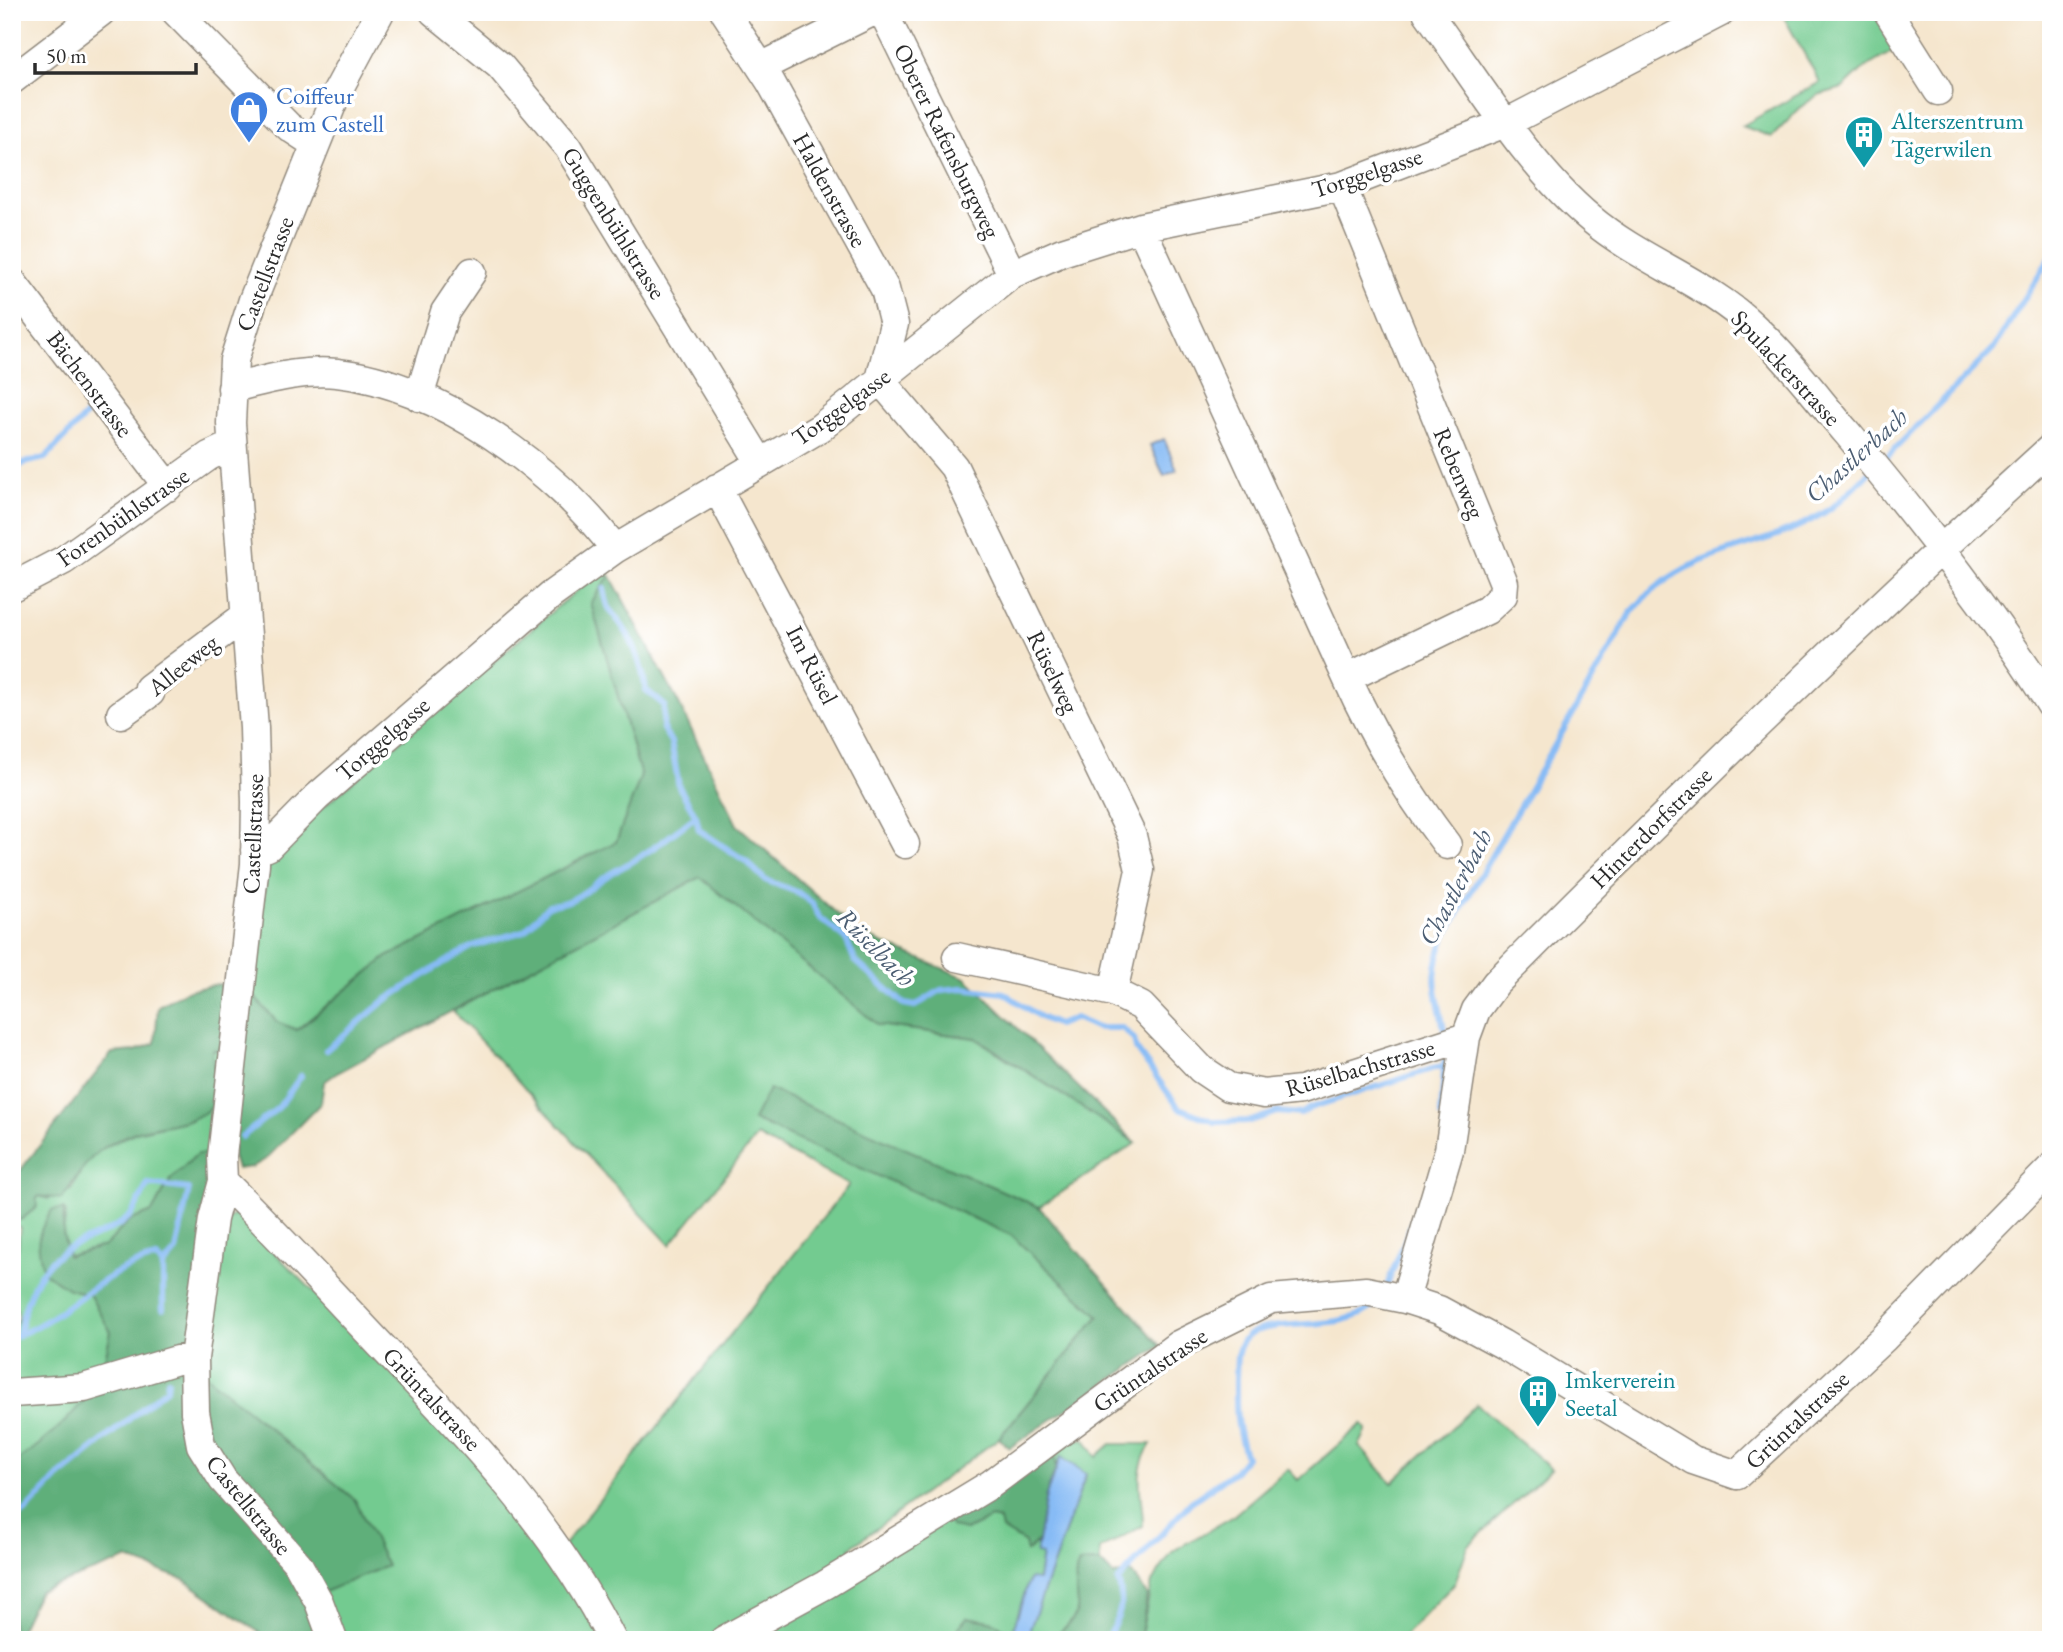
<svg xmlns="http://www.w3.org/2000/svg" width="2063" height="1652" font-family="'EB Garamond',serif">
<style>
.green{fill:#73cb90;stroke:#4f7b5e;stroke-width:2}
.forest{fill:#5eaf7a;stroke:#446d52;stroke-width:2}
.water{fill:#87bbf5;stroke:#597390;stroke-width:2}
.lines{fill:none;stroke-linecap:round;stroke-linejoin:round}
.stream{stroke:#87bbf5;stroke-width:6}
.minor-casing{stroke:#90887c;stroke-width:31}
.minor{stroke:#fff;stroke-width:28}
.labels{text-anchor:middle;stroke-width:7;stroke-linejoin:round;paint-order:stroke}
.shop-label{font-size:24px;fill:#366cbe;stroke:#fff;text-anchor:start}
.culture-label{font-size:24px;fill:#0d838f;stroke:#fff;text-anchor:start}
.street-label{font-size:24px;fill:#2b2b2b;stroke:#fff}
.water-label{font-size:26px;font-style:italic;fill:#4b5d72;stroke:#fff}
</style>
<rect width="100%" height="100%" fill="#fff"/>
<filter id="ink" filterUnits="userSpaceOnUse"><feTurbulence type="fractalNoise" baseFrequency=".0143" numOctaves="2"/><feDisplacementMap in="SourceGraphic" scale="14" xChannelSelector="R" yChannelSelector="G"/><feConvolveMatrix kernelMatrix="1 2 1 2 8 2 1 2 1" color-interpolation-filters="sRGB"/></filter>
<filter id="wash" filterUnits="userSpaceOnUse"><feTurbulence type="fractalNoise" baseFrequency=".00686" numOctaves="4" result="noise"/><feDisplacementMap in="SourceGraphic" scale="28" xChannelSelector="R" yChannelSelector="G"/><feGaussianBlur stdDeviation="1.57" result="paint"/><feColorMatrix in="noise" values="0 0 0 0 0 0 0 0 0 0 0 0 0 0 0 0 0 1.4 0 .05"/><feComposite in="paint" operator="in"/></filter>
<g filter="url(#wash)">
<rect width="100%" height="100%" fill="#f5e6ce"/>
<path class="green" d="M1781 12H1874L1895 45 1893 51 1863 69 1843 88 1818 95 1802 106 1772 137 1742 126 1820 82Z
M603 568 610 575 591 603 641 776 616 842 387 957 296 1030 277 1022 251 993 267 871 274 855 291 834Z
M700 876 878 1025 975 1038 1136 1143 1039 1207 769 1090 754 1120 1011 1235 1099 1316 999 1438 850 1548 856 1557 712 1640H619L563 1546 849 1185 757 1136 670 1245 453 1011Z
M227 1049 214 1154 171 1179 152 1212 129 1221 105 1246 68 1256 63 1233 66 1212 52 1210 69 1289 89 1294 111 1332C108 1344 106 1358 102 1370 88 1406 44 1443 12 1464V1331L19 1317 12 1297V1252L18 1249 20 1227 12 1226V1221L22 1219 39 1196 48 1199 71 1190 85 1164 101 1149 136 1132 191 1120 220 1083 212 1060V1050Z
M236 1214 498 1476 604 1640H344L201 1371 225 1221Z
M1477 1404 1551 1469 1468 1546 1455 1583 1400 1640H1140L1152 1582 1173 1551 1232 1517 1288 1469 1298 1480 1362 1424 1367 1430 1359 1446 1392 1483Z
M1068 1439H1085L1096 1457 1111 1444H1151C1131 1475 1143 1493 1143 1526L1100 1549V1562L1079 1563C1070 1582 1085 1602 1073 1619 1067 1626 1059 1633 1052 1640H1026L1086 1475 1060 1457 1056 1468 1053 1452Z
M951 1514 966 1530 991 1518 1000 1520 1003 1529 1026 1543 1030 1550 1039 1539 1036 1553 1042 1554 1038 1580H1029L1011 1635 994 1622 968 1617 949 1640H736Z"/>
<path class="forest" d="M610 575 679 704 737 825 860 934 966 978 1136 1143 976 1038 878 1025 700 877 337 1073 324 1082 321 1103 266 1159 252 1167 237 1169 233 1157 227 1049 212 1050C211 1067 223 1080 217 1097 207 1126 158 1123 135 1132 124 1137 110 1143 101 1150 86 1160 71 1186 62 1199L39 1196 36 1199 37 1207 22 1219 12 1221V1181L112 1053 135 1051 155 1043 158 1006 186 991 218 984 251 993 277 1022 297 1030 387 957 616 842 641 776 591 603Z
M769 1089 1039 1207 1161 1346 1009 1448 999 1438 1099 1316 1011 1235 753 1120Z
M197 1154H214L201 1371 355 1500 387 1566 321 1593 334 1621 289 1640H270L183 1579 127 1559 39 1591 21 1628 20 1640H12V1464C44 1443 88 1406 101 1370 106 1358 108 1345 111 1332L89 1294 69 1289 44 1273C36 1243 35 1236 52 1210L64 1209 63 1233 68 1256 105 1246 129 1221 152 1212 171 1179Z
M1053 1452 1056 1468 1046 1495 1039 1539 1027 1552 1025 1543 1002 1529 1000 1520 991 1518 966 1530 952 1527 948 1521Z
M1100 1562 1113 1575 1132 1573 1147 1595 1140 1640H1052C1059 1633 1067 1626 1073 1619 1085 1601 1069 1583 1079 1563Z
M967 1617 994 1622 1011 1635 1010 1640H949Z"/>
<path class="water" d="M1164 439 1177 470 1164 476 1150 445Z
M1061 1457 1086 1474 1026 1640H1010L1029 1579 1038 1580 1042 1555 1036 1554 1046 1495Z"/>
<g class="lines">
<path class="stream" d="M1882 462 1993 349 2051 256
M12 471 24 463 45 458 89 412
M604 589C609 615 610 608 623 627 635 644 643 670 646 690L664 705 663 729 671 742 679 787 696 816
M1445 1035C1438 993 1427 980 1445 937L1630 614C1685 547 1744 556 1813 519 1836 508 1852 488 1871 471
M326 1050 383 1002 435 968 473 946 524 931 549 905C580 903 589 885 615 871 644 856 669 837 696 816L699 830 747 862 765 880 797 892 812 903 819 917 846 939 855 961 904 1004 915 1006 941 990 962 988 1004 993 1040 1017 1058 1025 1075 1018 1097 1028H1122L1134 1039 1136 1049 1179 1108 1215 1122 1251 1121 1277 1112 1301 1114 1310 1108 1444 1065
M1441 1115 1445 1052
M242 1137 279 1107 301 1076
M1386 1288 1417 1210
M19 1335C26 1294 40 1258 81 1242 96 1236 117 1228 129 1217 137 1209 142 1194 148 1184L189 1189 176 1251 163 1266V1309
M12 1337C65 1320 101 1268 157 1258L163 1266
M12 1519 26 1511 57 1478 167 1388 168 1380
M1106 1640C1118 1619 1126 1605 1118 1581L1191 1502 1235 1471 1246 1457C1235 1425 1236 1410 1236 1378 1237 1365 1235 1352 1243 1341 1263 1312 1343 1338 1377 1303"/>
</g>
</g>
<g filter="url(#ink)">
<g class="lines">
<g class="minor-casing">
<path id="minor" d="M176 12 289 127 315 144
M434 12 500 66 568 147 760 462
M725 12 770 81 885 289 894 324 880 380 954 467 1132 836 1140 870 1113 992
M877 12 886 18 1012 274
M1427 12C1475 78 1529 168 1591 219 1641 261 1707 282 1754 327 1788 359 1817 398 1848 434 1921 521 1990 609 2051 705
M1888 12 1938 91
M761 67 872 12
M12 80 101 12
M1141 227 1347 678 1487 610 1503 595 1504 583 1342 186
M12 282 168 487
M232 388C266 380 302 369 337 373 437 383 557 470 615 549
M419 397 445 312 472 272
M717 488 905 844
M12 587 64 560 209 456 232 445
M1347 678C1375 740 1406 791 1447 845
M121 714 150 693 149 688 245 616
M255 850 268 847 317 797 551 595 615 549 820 428 1012 274 1062 252 1141 227 1342 186 1508 122 1721 12
M957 957 1113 992 1141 1006 1201 1069 1228 1087 1264 1094 1301 1090 1466 1037
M223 1181C280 1237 333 1295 388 1353 473 1442 556 1529 612 1640
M1405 1299 1449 1150 1466 1037 1476 1010 1496 983C1677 801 1861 621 2051 448
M12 1393 84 1388 177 1360 194 1358
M333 1640 319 1602 298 1564 223 1480 201 1445 195 1412 194 1358 213 1219 223 1181 222 1156 255 864 256 802 254 728 231 423 234 360 253 300 337 92 380 12
M724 1640 825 1585 991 1484 1178 1345 1271 1299 1366 1291 1405 1299 1439 1310 1502 1344 1693 1460 1737 1475 1884 1338 2051 1168"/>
</g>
<use href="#minor" class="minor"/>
</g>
</g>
<defs>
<g id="shop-pin" transform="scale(2.0125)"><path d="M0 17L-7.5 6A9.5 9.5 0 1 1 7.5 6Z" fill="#3f7fe0" stroke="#fff"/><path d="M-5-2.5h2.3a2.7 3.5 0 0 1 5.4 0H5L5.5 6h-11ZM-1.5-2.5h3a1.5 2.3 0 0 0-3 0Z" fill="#fff"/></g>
<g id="building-pin" transform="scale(2.0125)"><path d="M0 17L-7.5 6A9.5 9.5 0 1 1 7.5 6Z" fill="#0f9aa8" stroke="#fff"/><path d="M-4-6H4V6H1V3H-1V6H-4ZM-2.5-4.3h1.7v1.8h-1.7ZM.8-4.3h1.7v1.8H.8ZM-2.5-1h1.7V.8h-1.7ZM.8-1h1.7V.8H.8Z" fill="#fff"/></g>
</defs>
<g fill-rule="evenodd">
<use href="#shop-pin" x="249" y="110"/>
<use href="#building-pin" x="1864" y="135"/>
<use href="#building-pin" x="1538" y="1394"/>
</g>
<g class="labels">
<g class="shop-label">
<text x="276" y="104">Coiffeur<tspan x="276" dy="28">zum Castell</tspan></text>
</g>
<g class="culture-label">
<text x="1891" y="129">Alterszentrum<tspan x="1891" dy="28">Tägerwilen</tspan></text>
<text x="1565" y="1388">Imkerverein<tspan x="1565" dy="28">Seetal</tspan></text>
</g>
<g class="street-label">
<text transform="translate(947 141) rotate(64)" y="8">Oberer Rafensburgweg</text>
<text transform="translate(1367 173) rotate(-18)" y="8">Torggelgasse</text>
<text transform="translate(830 190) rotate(61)" y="8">Haldenstrasse</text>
<text transform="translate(614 223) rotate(58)" y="8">Guggenbühlstrasse</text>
<text transform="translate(265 274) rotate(-69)" y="8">Castellstrasse</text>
<text transform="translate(1786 368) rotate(47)" y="8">Spulackerstrasse</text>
<text transform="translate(90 384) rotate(53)" y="8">Bächenstrasse</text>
<text transform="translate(841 407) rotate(-36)" y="8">Torggelgasse</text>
<text transform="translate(1459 473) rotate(67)" y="8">Rebenweg</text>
<text transform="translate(123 517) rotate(-35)" y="8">Forenbühlstrasse</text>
<text transform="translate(183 665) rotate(-39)" y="8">Alleeweg</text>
<text transform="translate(812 665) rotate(63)" y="8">Im Rüsel</text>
<text transform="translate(1053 672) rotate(64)" y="8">Rüselweg</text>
<text transform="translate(383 739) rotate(-41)" y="8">Torggelgasse</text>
<text transform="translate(1651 828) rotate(-45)" y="8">Hinterdorfstrasse</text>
<text transform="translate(253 834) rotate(-88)" y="8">Castellstrasse</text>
<text transform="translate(1360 1068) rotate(-16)" y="8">Rüselbachstrasse</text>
<text transform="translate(1150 1370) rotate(-34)" y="8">Grüntalstrasse</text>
<text transform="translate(432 1399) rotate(47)" y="8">Grüntalstrasse</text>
<text transform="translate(1797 1420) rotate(-43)" y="8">Grüntalstrasse</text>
<text transform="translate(249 1505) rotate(51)" y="8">Castellstrasse</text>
</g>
<g class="water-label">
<text transform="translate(1856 455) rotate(-42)" y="9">Chastlerbach</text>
<text transform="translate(1455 887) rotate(-62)" y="9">Chastlerbach</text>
<text transform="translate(876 947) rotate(45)" y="9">Rüselbach</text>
</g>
</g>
<rect width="2063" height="1652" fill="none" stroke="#fff" stroke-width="42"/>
<path d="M35 63v10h161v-10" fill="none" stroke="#2b2b2b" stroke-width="3.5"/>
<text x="46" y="63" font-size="21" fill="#2b2b2b" stroke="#ffffff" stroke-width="5" paint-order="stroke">50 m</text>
</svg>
